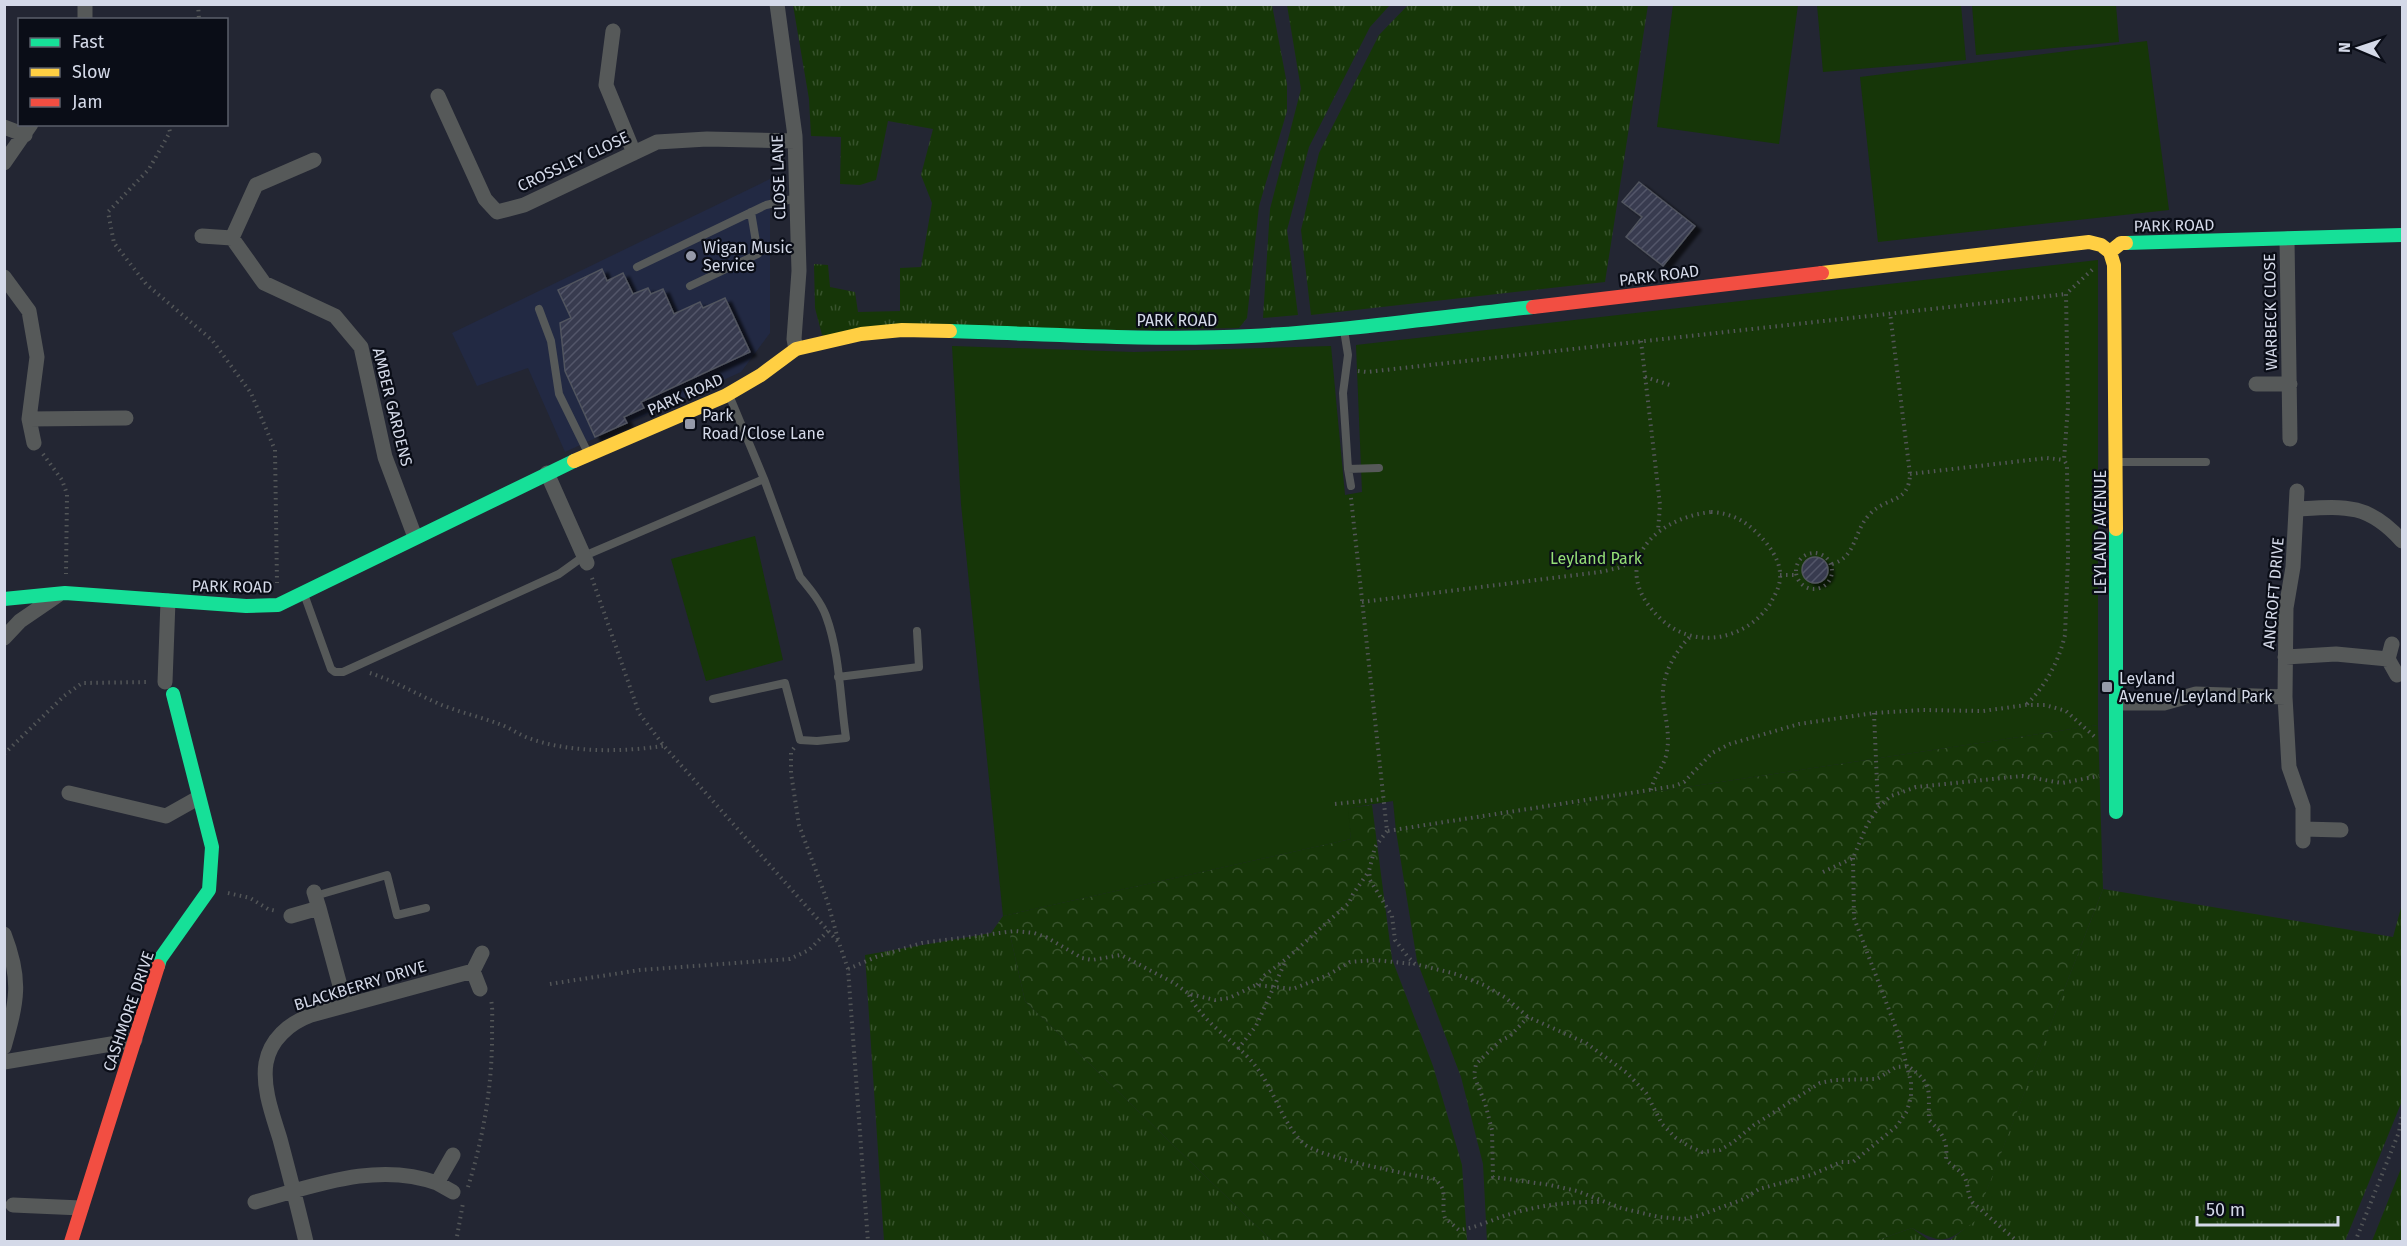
<svg xmlns="http://www.w3.org/2000/svg" width="2407" height="1246" font-family="'Fira Sans',sans-serif">
<style>
.built{fill:#222943}
.grass{fill:url(#grass-tufts)}
.forest{fill:url(#forest-crowns)}
.park{fill:#163608}
.building{fill:url(#building-hatch);stroke:#51545f;stroke-width:1.5;filter:url(#shadow)}
.lines{fill:none;stroke-linecap:round;stroke-linejoin:round}
.path{stroke:#535658;stroke-width:4;stroke-dasharray:1.5 4.5;stroke-linecap:butt}
.lane{stroke:#565959;stroke-width:8}
.street{stroke:#565959;stroke-width:15}
.fast{stroke:#16e098;stroke-width:14}
.slow{stroke:#ffcf43;stroke-width:14}
.jam{stroke:#f24e42;stroke-width:14}
.poi-dot{fill:#969aa9;stroke:#0a0d17;stroke-width:2}
.labels{text-anchor:middle;stroke-width:4.5;stroke-linejoin:round;paint-order:stroke}
.street-label{font-size:16px;fill:#d4d9e8;stroke:#0a0d17}
.poi-label{font-size:16px;fill:#d4d9e8;stroke:#0a0d17;text-anchor:start}
.park-label{font-size:16px;fill:#95df77;stroke:#0a0d17}
</style>
<defs>
<pattern id="grass-tufts" width="24" height="20" patternUnits="userSpaceOnUse" patternTransform="scale(1.5)"><rect width="24" height="20" fill="#163608"/><path d="M3 7l-1-3M5 7V3M7 7l1-3M15 17l-1-3M17 17v-4M19 17l1-3" fill="none" stroke="#37522c"/></pattern>
<pattern id="forest-crowns" width="20" height="18" patternUnits="userSpaceOnUse" patternTransform="scale(1.5)"><rect width="20" height="18" fill="#163608"/><path d="M2 6a3 3 0 1 1 6 0M12 15a3 3 0 1 1 6 0" fill="none" stroke="#37522c"/></pattern>
<pattern id="building-hatch" width="6" height="6" patternUnits="userSpaceOnUse" patternTransform="scale(1.5)"><rect width="6" height="6" fill="#373b50"/><path d="M-1 1l2-2M0 6l6-6M5 7l2-2" fill="none" stroke="#535769"/></pattern>
<filter id="shadow"><feDropShadow dx="6" dy="4" stdDeviation="1.5" flood-color="#0009"/></filter>
</defs>
<rect width="100%" height="100%" fill="#232633"/>
<path class="built" d="M770 179V333L741 372 565 452 528 368 477 386 452 333Z"/>
<path class="grass" d="M1409 4 1648 5 1605 282 1311 315 1301 230 1319 153 1379 35Z
M793 5H1272L1287 84V111L1259 206 1247 318 1239 328 822 335 815 308 814 264 828 265 830 287 855 292 858 312 900 311V268L921 267 932 203 921 175 933 129 888 121 876 180 860 185 840 184 841 137 811 136 809 99Z
M1287 5H1390L1370 27 1309 147 1287 230 1298 315 1263 318 1270 209 1301 89Z
M2103 889 2393 937 2402 904V1101L2345 1241 1948 1242 1975 1220Z
M1009 930 1025 1001 1272 1241H884L865 955Z
M2402 1166V1241H2372Z
M1912 1228 1930 1241 1872 1242Z"/>
<path class="forest" d="M2098 725 2103 889 1975 1221C1947 1242 1944 1246 1912 1228L1872 1242 1487 1241 1483 1164 1461 1077 1417 961 1396 831Z
M1372 805 1392 959 1433 1066 1462 1165 1467 1241H1272L1025 1001 1009 930 991 933 1003 916 1351 839 1347 808Z"/>
<path class="park" d="M1673 5H1798L1779 144 1657 127Z
M1817 5H1961L1966 60 1823 72Z
M1972 5H2116L2119 42 1976 55Z
M2147 41 2169 210 1878 242 1860 77Z
M2098 260V725L1396 831 1393 801 1348 808 1351 839 1003 916 961 504 952 346 1134 352 1331 346 1345 495 1362 492 1356 345Z
M755 536 783 660 706 681 671 559Z"/>
<path class="building" d="M1639 182 1695 226 1663 266 1626 237 1642 217 1622 202Z
M602 269 607 281 623 273 633 294 648 288 651 294 663 289 674 314 700 302 703 308 725 298 750 352 641 402 644 408 624 417 627 423 595 437 565 371 560 323 571 318 558 290Z
M1802 570a13 13 0 1 1 26 0a13 13 0 1 1-26 0Z"/>
<g class="lines">
<path class="path" d="M198 4 199 20
M168 124 170 132 149 169 108 212 114 243 146 284 212 340 251 393 275 450 277 583
M1641 341 1660 505 1658 531
M1358 371 1367 372 2066 294
M1645 377 1670 385
M43 454 62 480 67 494 66 574
M1910 474 2047 458 2064 460
M1351 498 1387 831 1675 786 1684 782 1712 753 1730 744 1799 724 1874 713 1922 710 1983 711 2026 705H2045L2066 711 2096 738
M1711 512C1730 513 1745 520 1759 535 1769 545 1780 560 1780 574 1781 585 1775 595 1770 604 1746 640 1695 650 1662 620 1607 570 1649 519 1711 512Z
M1796 571a18 18 0 1 1 36 0a18 18 0 1 1-36 0Z
M1832 564C1857 557 1853 531 1870 514 1887 496 1909 504 1910 474L1890 313
M1780 575H1797
M592 578 639 713 664 746 839 943 848 969 868 1242
M1362 602 1600 572 1618 568 1636 560
M370 673C394 681 415 693 437 703 458 712 481 717 502 725 512 729 521 736 531 739 572 753 622 752 663 746
M2027 704C2046 685 2059 661 2065 635L2068 558 2067 465 2064 460 2068 406 2066 294 2094 268
M1874 713 1878 807
M794 748 791 752V773L799 825 828 903 839 943
M4 754 64 696 82 683 149 682
M1651 790C1654 775 1665 766 1667 751 1670 733 1665 717 1663 699 1661 676 1675 651 1691 636
M1335 804 1383 799
M1387 831 1375 847 1369 871 1370 880 1392 916 1395 940 1408 957 1415 964 1456 974 1484 985 1506 998 1528 1017 1586 1043 1627 1073 1646 1093 1662 1124 1676 1138 1690 1147 1702 1152 1720 1150 1732 1143 1754 1125 1820 1083 1835 1080 1877 1079 1896 1067 1908 1066C1934 1085 1928 1090 1929 1120 1942 1133 1948 1140 1946 1159 1952 1167 1961 1170 1965 1178 1969 1187 1967 1195 1973 1203L2018 1242
M1823 872 1853 858 1867 825 1878 808 1891 796 1916 787 2022 776 2062 783 2099 776
M228 893 250 898 268 909 276 911
M848 969 876 957 922 943 1015 931 1034 933 1046 937 1082 958 1092 960 1121 955 1174 983 1189 994 1215 1000 1229 998 1256 985 1293 989 1328 975 1350 962 1375 960 1413 964
M550 984 640 970 790 959 809 950 828 931
M1257 985 1265 975 1286 959 1349 903 1353 894 1369 871
M1189 995C1205 1026 1237 1041 1257 1068 1275 1092 1282 1122 1303 1143 1317 1157 1411 1175 1434 1179 1450 1189 1440 1204 1445 1218L1459 1230C1475 1228 1489 1221 1504 1216 1534 1206 1569 1201 1601 1202
M1528 1017 1510 1036 1500 1041 1476 1064 1474 1076 1485 1103 1492 1130 1493 1177 1550 1185 1577 1191 1621 1208 1659 1217 1683 1219 1698 1216 1744 1199 1759 1189 1811 1175 1841 1162H1853L1897 1126 1907 1111 1911 1097V1082L1899 1036 1854 918 1853 858
M1238 1049 1256 1026 1286 960
M468 1187C484 1135 493 1082 492 1027 492 1018 493 1009 491 1000
M456 1242 463 1203
M2355 1242 2399 1132 2402 1114"/>
<path class="lane" d="M637 267 766 205 797 198
M690 286 758 254 751 212
M539 309 551 341 559 394 588 453
M1344 330 1348 355 1343 393 1348 469
M2118 462H2206
M1351 486 1348 469 1379 468
M304 594 331 669 335 672H343L559 574 584 556 764 479
M838 677 919 667 917 631
M713 699 785 683 800 740 817 741 846 738C840 698 840 654 826 616 821 602 810 589 800 577L764 479 729 395
M315 896 387 875 397 915 426 908"/>
<path class="street" d="M85 4V20
M777 4 795 136 799 271 794 339 796 349
M613 31 606 85 634 153
M438 96 485 199 497 212 524 205 657 142 707 139 795 141
M4 127 25 135
M314 160 256 185 232 238 264 283 335 316 361 347 385 457 415 537
M4 163 31 124
M202 236 232 238
M2287 239 2290 439
M4 277 29 311 37 357 29 419
M2256 384H2290
M34 443 29 419 126 418
M547 473 587 563
M2297 491 2293 567 2286 608 2285 697 2289 767 2303 807V841
M2297 509C2345 506 2368 503 2402 541
M4 638 20 621 58 595
M2392 644 2388 659 2397 675
M2285 657 2336 654 2388 659
M165 682 168 601
M2118 703H2164L2196 694 2285 697
M69 793 166 816 198 798
M2303 829 2341 830
M314 892 319 908
M291 916 319 908 345 1004
M4 934C22 980 17 1001 4 1047
M480 989 473 971 482 953
M4 1062 135 1040
M453 1192 437 1183 453 1155
M255 1202C314 1186 377 1161 437 1183
M13 1205 81 1208
M306 1242C298 1207 289 1173 280 1139 273 1116 262 1088 266 1063 270 1040 289 1023 311 1015L473 971"/>
<path class="fast" d="M2126 243 2402 235
M950 331C1050 334 1151 341 1251 336 1345 331 1439 317 1533 307
M4 599 65 593 246 606 278 605 574 461
M2116 812V529
M158 966 160 959 209 890 212 847 173 694"/>
<path class="slow" d="M2110 252 2114 265 2116 529
M1822 273 2089 242 2101 245 2110 252 2121 243H2126
M574 461 725 396 761 375 796 349 861 334 902 330 950 331"/>
<path class="jam" d="M1533 307 1822 273
M71 1242 158 966"/>
</g>
<g class="poi-dot">
<circle cx="691" cy="256" r="6"/>
<rect x="684" y="418" width="12" height="12" rx="3"/>
<rect x="2101" y="681" width="12" height="12" rx="3"/>
</g>
<g class="labels">
<g class="street-label">
<text transform="translate(573 161) rotate(-25)" y="6">CROSSLEY CLOSE</text>
<text transform="translate(778 177) rotate(-92)" y="6">CLOSE LANE</text>
<text transform="translate(2174 225) rotate(-1)" y="6">PARK ROAD</text>
<text transform="translate(1659 275) rotate(-7)" y="6">PARK ROAD</text>
<text transform="translate(2270 312) rotate(-91)" y="6">WARBECK CLOSE</text>
<text x="1177" y="326">PARK ROAD</text>
<text transform="translate(685 394) rotate(-24)" y="6">PARK ROAD</text>
<text transform="translate(393 407) rotate(76)" y="6">AMBER GARDENS</text>
<text transform="translate(2100 532) rotate(-90)" y="6">LEYLAND AVENUE</text>
<text transform="translate(232 586) rotate(1)" y="6">PARK ROAD</text>
<text transform="translate(2273 593) rotate(-85)" y="6">ANCROFT DRIVE</text>
<text transform="translate(360 985) rotate(-17)" y="6">BLACKBERRY DRIVE</text>
<text transform="translate(128 1011) rotate(-71)" y="6">CASHMORE DRIVE</text>
</g>
<g class="poi-label">
<text x="703" y="253">Wigan Music<tspan x="703" dy="18">Service</tspan></text>
<text x="702" y="421">Park<tspan x="702" dy="18">Road/Close Lane</tspan></text>
<text x="2119" y="684">Leyland<tspan x="2119" dy="18">Avenue/Leyland Park</tspan></text>
</g>
<g class="park-label">
<text x="1596" y="564">Leyland Park</text>
</g>
</g>
<rect width="2407" height="1246" fill="none" stroke="#d4d9e8" stroke-width="12"/>
<rect x="18" y="18" width="210" height="108" fill="#0a0d17" stroke="#5b5f6b" stroke-width="1.5"/>
<rect x="30" y="38" width="30" height="9" fill="#16e098" stroke="#5b5f6b" stroke-width="1.5"/>
<text x="72" y="48" font-size="18" fill="#d4d9e8">Fast</text>
<rect x="30" y="68" width="30" height="9" fill="#ffcf43" stroke="#5b5f6b" stroke-width="1.5"/>
<text x="72" y="78" font-size="18" fill="#d4d9e8">Slow</text>
<rect x="30" y="98" width="30" height="9" fill="#f24e42" stroke="#5b5f6b" stroke-width="1.5"/>
<text x="72" y="108" font-size="18" fill="#d4d9e8">Jam</text>
<g transform="translate(2359 48) rotate(272)" stroke="#0a0d17" stroke-width="4.5" paint-order="stroke">
<path d="M0-4.5L10 22L0 15L-10 22Z" fill="#d4d9e8"/>
<text y="-9" font-size="16" font-weight="bold" text-anchor="middle" fill="#d4d9e8">N</text>
</g>
<path d="M2197 1216v9h141v-9" fill="none" stroke="#d4d9e8" stroke-width="3"/>
<text x="2206" y="1216" font-size="18" fill="#d4d9e8" stroke="#0a0d17" stroke-width="4.5" paint-order="stroke">50 m</text>
</svg>
